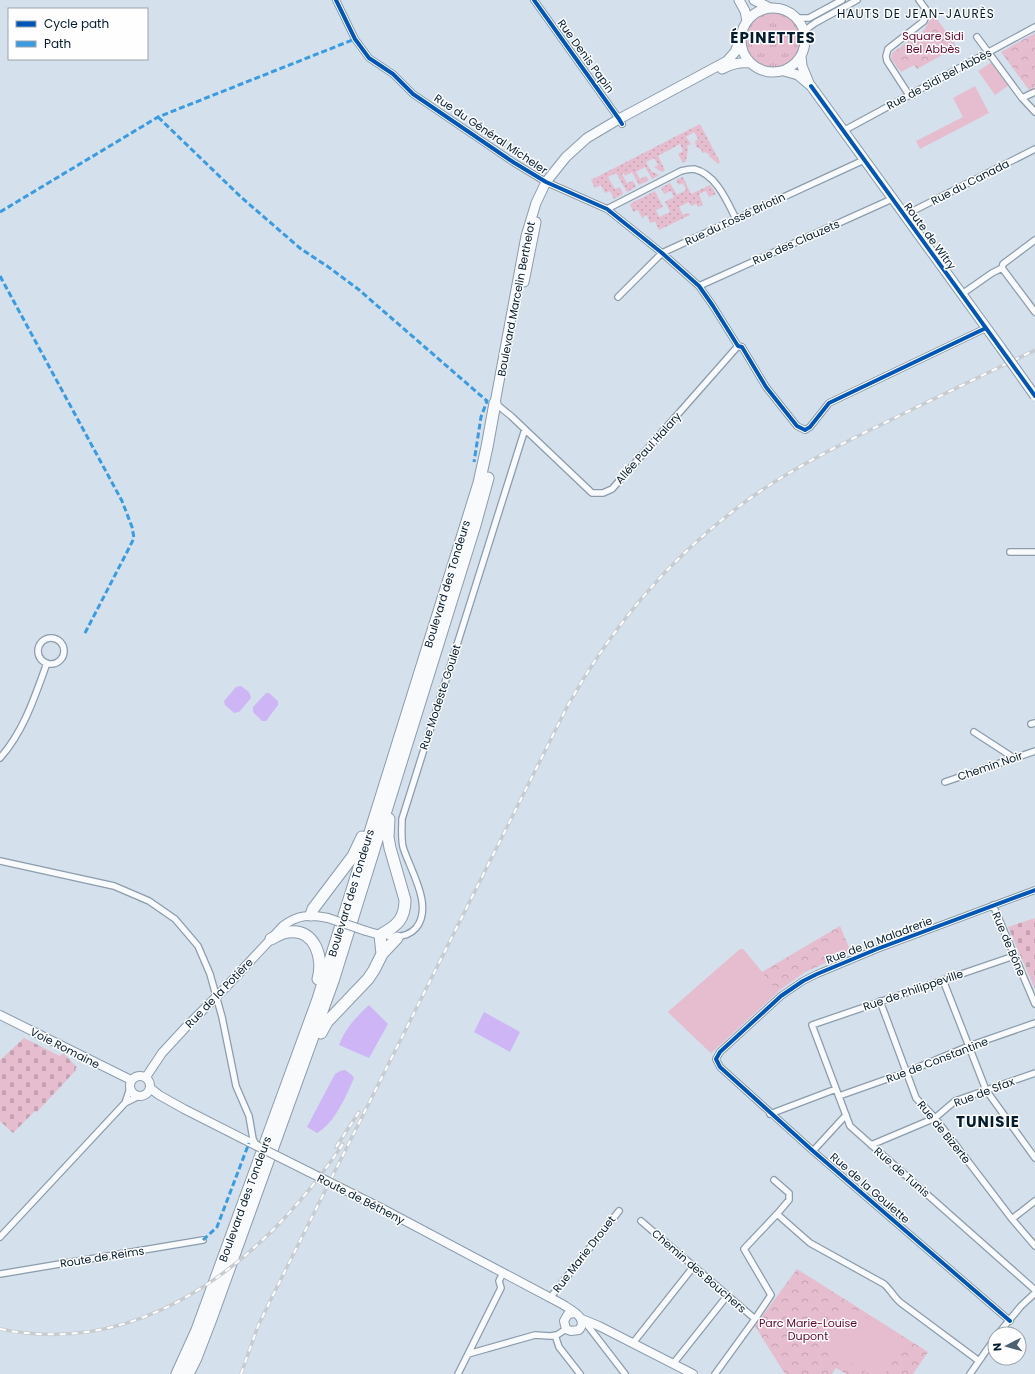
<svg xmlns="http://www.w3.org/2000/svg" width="1035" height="1374" font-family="Poppins,sans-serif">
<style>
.grass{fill:url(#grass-tufts)}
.cemetery{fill:url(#cemetery-stones)}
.park{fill:url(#park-crowns)}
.garden{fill:url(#garden-dots)}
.pitch{fill:#e6bdce}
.water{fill:#cdb5f6}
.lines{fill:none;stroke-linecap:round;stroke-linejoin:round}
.street-casing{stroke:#8b9cab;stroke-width:8}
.secondary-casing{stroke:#8b9cab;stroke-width:10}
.primary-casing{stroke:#8b9cab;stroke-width:11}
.highway-casing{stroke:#8b9cab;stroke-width:13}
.street{stroke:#f9fafc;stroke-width:5.5}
.secondary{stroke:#f9fafc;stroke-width:8}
.primary{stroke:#f9fafc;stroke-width:9}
.highway{stroke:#f9fafc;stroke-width:11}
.rail-casing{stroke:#c7ccd0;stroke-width:3.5}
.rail{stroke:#fefefe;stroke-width:2;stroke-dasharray:6;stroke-linecap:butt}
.secondary-bridge-casing{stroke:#8b9cab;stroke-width:10;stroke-linecap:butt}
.primary-bridge-casing{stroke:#8b9cab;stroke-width:11;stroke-linecap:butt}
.secondary-bridge{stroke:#f9fafc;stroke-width:8}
.primary-bridge{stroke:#f9fafc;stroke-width:9}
.quiet{stroke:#399be1;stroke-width:3;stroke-dasharray:6 3;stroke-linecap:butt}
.cycleway-casing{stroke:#fefefe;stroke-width:6}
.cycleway{stroke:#0057b8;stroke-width:4}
.labels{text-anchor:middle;stroke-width:3;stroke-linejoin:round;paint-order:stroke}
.park-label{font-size:11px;fill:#66042d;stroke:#fefefe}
.street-label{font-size:11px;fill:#031c2f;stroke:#fefefe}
.neighbourhood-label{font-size:12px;letter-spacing:1px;fill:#031c2f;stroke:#fefefe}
.district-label{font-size:15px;font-weight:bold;letter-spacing:1px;fill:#031c2f;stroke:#fefefe}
</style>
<defs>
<pattern id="grass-tufts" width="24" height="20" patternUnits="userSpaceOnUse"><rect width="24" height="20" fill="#e6bdce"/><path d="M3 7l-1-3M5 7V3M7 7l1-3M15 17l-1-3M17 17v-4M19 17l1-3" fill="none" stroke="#c4a2b1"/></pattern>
<pattern id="cemetery-stones" width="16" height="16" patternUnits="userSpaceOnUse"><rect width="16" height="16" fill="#e6bdce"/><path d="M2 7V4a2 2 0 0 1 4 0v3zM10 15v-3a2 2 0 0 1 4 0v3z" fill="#c4a2b1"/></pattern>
<pattern id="park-crowns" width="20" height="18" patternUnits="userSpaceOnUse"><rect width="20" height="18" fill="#e6bdce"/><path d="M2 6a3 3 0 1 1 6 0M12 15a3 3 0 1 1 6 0" fill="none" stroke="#c4a2b1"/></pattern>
<pattern id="garden-dots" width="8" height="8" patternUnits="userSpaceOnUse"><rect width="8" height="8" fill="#e6bdce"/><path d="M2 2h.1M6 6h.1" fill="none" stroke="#c4a2b1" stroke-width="1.8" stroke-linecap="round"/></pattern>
</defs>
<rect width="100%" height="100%" fill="#d4e0ec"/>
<path class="grass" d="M746 40a27 27 0 1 1 54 0a27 27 0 1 1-54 0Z"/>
<path class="cemetery" d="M1035 918V989L1008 927Z
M24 1038 60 1056 63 1053 77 1067 75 1069 76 1070 37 1112 35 1111 13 1133 0 1121V1060Z"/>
<path class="park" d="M934 15 957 47 917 69 914 65 901 72 891 59 892 53 924 30 931 18Z
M1035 33V87L1029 90 1001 52Z
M840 926 851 952 805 972 777 992 711 1053 668 1012 739 950 743 949 762 972Z
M797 1269 928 1352 913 1374H846L836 1368 832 1374H785L755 1326Z"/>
<path class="garden" d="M700 124 720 162 718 164 709 156 710 155 705 152 704 153 701 152 702 150 696 147 695 141 698 139 694 132 686 137 691 144 687 146 688 149 686 161 683 163 678 154 683 151 680 144 658 156 665 170 662 172 654 167 658 165 654 158 646 162 651 171 659 175 652 179 645 167 636 172 640 179 646 176 649 180 639 185 632 172 625 176 624 173 622 174 627 183 633 181 636 187 627 192 616 173 608 177 615 189 620 187 623 194 614 199 610 191 605 193 601 185 595 188 591 180Z
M683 177 691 194 710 185 716 194 709 197 706 191 699 194 703 205 698 207 696 204 691 206 689 202 679 207 683 215 689 213 690 215 659 230 655 221 650 223 647 215 642 218 638 210 633 212 630 204 655 191 663 207 656 210 659 217 670 212 665 202 674 197 671 191 664 194 661 188 670 183 677 195 686 190 683 183 679 185 676 180Z"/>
<path class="pitch" d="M992 62 1008 86 995 95 978 71Z
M975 86 989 113 920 149 916 141 963 117 953 98Z
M841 936 846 949 825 957 820 945Z
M743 949 778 992 711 1053 668 1012 739 950Z
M842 1304 905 1339 885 1374H870L819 1346Z"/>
<path class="water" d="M241 686 249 692 251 698 239 712 234 713 225 705 224 701 236 687Z
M266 693H269L278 701V705L266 721H262L253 712V707Z
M369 1005 388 1024 369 1058 339 1045C345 1029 356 1017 369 1005Z
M484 1012 520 1032 510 1052 474 1032Z
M345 1070 352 1075 354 1078C346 1096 335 1123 317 1133L307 1127 335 1074 340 1071Z"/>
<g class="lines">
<g class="street-casing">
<path id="street" d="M336 0 355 39 369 58 393 74 413 94 513 162 546 182 607 209 662 253 699 286 713 306 738 346 742 347 766 387 797 426 805 430 810 427 829 403 986 328
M534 0 619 119 622 124
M797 18H809L842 0
M804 31 815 23 857 0
M977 37 1022 98 1035 112
M909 95 887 61 886 56 888 49 924 21 927 11 919 0
M1022 98 1035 92
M843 131 1035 27
M607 209 681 171C685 170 690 169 694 169 716 174 727 201 736 219
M905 215 1035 149
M1002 268 1035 312
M699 286 892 199
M962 294 992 273 1002 268 1003 264 1035 240
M618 297 662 253 864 160
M495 403 511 416 592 493H603L612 489 738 346
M1010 552H1035
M38 651a13 13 0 1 1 26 0a13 13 0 1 1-26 0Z
M1031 724 1035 723
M974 732 1014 758
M0 758C24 731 35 696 47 663
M945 782 1035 751
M0 861 114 886 149 901 175 919 198 946 210 974 222 1017 236 1086 249 1116 253 1139 256 1145
M993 905 1035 1004
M382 935C395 938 407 938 416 928 434 906 410 870 403 847 401 838 402 828 402 819L525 429
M1014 956 812 1025 850 1126 1035 1290
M943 980 986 1090 1035 1158
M880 1001 916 1098 935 1118 1012 1219 1035 1246
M839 1096 907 1072 969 1046 1035 1023
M125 1103 139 1096
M770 1114 836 1089
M871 1145 935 1118 955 1101 1035 1073
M813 1151 846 1115
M774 1180 789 1193V1200L777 1214
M1012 1219 1035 1201
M641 1221 755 1319 771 1295 744 1249 777 1214 810 1243 884 1284C891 1290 894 1298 901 1303L979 1361
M0 1237 125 1103 130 1088
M0 1274 203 1240
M550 1298 619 1211
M1010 1321 813 1151 720 1067 716 1059 720 1052 781 996 803 981 817 974 877 949 1035 890
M588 1326 625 1374
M998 1334 1021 1306 1035 1293
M555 1335 559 1347 580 1374
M633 1343 694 1266
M468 1354 501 1288 499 1281 503 1273
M673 1364 727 1296
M458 1374 468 1354 535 1335 550 1336 557 1335 566 1329
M715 1374 755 1319
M970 1374 995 1338"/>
</g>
<g class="secondary-casing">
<path id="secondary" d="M366 931 380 935
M0 1015 131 1080
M130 1086a10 10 0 1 1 20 0a10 10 0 1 1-20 0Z
M146 1077 162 1053 186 1027 226 987 283 926C297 915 310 914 328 918
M150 1088 159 1095 184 1109 257 1146
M277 1156 309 1172
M381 1208 562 1304C571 1310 589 1318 579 1330L571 1331 566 1329 564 1321 568 1314 574 1313
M582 1319 599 1326 693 1374"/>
</g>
<g class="primary-casing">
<path id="primary" d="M739 0 745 11 747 21
M754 0 770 8
M741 40a32 32 0 1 1 64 0a32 32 0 1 1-64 0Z
M801 56 802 66 809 83
M722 69C732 64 739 62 750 63
M784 71 798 75 811 86 1001 348
M524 282 536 222
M495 403 526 236 536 203 546 182 566 157 587 138 619 119 727 61 735 52 741 36"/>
</g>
<g class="highway-casing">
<path id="highway" d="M311 915 313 909 353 856 362 837
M271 939C277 936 283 932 289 932 315 928 324 959 318 979
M382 954 380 935C397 926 405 919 405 900L390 848 388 837 389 819
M321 1033 327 1022 368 979 374 970 382 954 397 938
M177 1374 197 1330 318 999 479 483 487 447 495 403
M188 1374 196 1358 211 1319 333 981 475 525 488 478"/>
</g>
<use href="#street" class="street"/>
<use href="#secondary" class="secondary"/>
<use href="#primary" class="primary"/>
<use href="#highway" class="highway"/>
<g class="rail-casing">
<path id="rail" d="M336 1147 359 1112
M0 1329C146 1359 266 1258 343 1144
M241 1374 258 1326 279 1283 567 707C614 622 678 548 759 492 808 459 862 434 915 408 955 389 995 369 1035 350"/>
</g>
<use href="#rail" class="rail"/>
<g class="secondary-bridge-casing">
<path id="secondary-bridge" d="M328 918 366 931
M257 1146 277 1156
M309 1172 381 1208"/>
</g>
<g class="primary-bridge-casing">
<path id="primary-bridge" d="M1001 348 1035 396"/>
</g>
<use href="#secondary-bridge" class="secondary-bridge"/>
<use href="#primary-bridge" class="primary-bridge"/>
<path class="quiet" d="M158 117 242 198 301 249 327 266 358 289 487 401 481 417 474 462
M0 212 158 117 355 39
M0 276 122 501 132 527 134 538 128 550 84 635
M203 1240 217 1227 249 1143"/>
<g class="cycleway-casing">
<path id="cycleway" d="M336 0 355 39 369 58 393 74 413 94 513 162 546 182 607 209 662 253 699 286 713 306 738 346 742 347 766 387 797 426 805 430 810 427 829 403 986 328
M534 0 619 119 622 124
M811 86 1035 396
M1010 1321 813 1151 720 1067 716 1059 720 1052 781 996 803 981 817 974 877 949 1035 890"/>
</g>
<use href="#cycleway" class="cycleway"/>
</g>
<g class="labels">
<g class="park-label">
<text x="933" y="40">Square Sidi<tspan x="933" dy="13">Bel Abbès</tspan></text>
<text x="808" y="1327">Parc Marie-Louise<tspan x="808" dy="13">Dupont</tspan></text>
</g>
<g class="street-label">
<text transform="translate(586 56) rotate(54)" y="4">Rue Denis Papin</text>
<text transform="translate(939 79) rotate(-28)" y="4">Rue de Sidi Bel Abbès</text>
<text transform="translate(491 134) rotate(34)" y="4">Rue du Général Micheler</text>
<text transform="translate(970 182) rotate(-27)" y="4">Rue du Canada</text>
<text transform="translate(735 219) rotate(-25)" y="4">Rue du Fossé Briotin</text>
<text transform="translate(930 236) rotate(54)" y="4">Route de Witry</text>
<text transform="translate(796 242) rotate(-24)" y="4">Rue des Clauzets</text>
<text transform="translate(516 299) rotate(-79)" y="4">Boulevard Marcelin Berthelot</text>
<text transform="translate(648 448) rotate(-48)" y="4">Allée Paul Halary</text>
<text transform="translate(447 584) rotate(-73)" y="4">Boulevard des Tondeurs</text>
<text transform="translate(440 697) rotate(-72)" y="4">Rue Modeste Goulet</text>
<text transform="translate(990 766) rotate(-19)" y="4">Chemin Noir</text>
<text transform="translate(351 893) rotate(-73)" y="4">Boulevard des Tondeurs</text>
<text transform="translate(879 940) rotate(-21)" y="4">Rue de la Maladrerie</text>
<text transform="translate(1009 944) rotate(67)" y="4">Rue de Bône</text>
<text transform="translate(913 990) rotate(-19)" y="4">Rue de Philippeville</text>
<text transform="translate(219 993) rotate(-46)" y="4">Rue de la Potière</text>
<text transform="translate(65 1048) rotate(27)" y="4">Voie Romaine</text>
<text transform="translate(937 1060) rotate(-21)" y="4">Rue de Constantine</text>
<text transform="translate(984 1092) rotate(-21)" y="4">Rue de Sfax</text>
<text transform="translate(944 1132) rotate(51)" y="4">Rue de Bizerte</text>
<text transform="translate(902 1172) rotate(41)" y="4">Rue de Tunis</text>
<text transform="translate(870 1188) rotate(41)" y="4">Rue de la Goulette</text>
<text transform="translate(245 1199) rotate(-70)" y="4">Boulevard des Tondeurs</text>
<text transform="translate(361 1199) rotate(27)" y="4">Route de Bétheny</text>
<text transform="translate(584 1254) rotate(-52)" y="4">Rue Marie Drouet</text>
<text transform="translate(102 1257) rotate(-9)" y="4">Route de Reims</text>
<text transform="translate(699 1271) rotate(41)" y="4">Chemin des Bouchers</text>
</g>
<g class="neighbourhood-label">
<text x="916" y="18">HAUTS DE JEAN-JAURÈS</text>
</g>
<g class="district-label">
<text x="773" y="43">ÉPINETTES</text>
<text x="988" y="1127">TUNISIE</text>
</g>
</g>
<rect x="8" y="8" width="140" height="52" fill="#fefefe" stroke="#9aa4ab"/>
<rect x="16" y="21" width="20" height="6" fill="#0057b8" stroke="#9aa4ab"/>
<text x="44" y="28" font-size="12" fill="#031c2f">Cycle path</text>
<rect x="16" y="41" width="20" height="6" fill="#399be1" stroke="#9aa4ab"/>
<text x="44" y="48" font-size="12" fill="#031c2f">Path</text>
<g transform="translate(1007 1346) rotate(264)"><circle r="19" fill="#fefefe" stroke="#9aa4ab"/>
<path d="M0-3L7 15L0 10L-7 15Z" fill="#4c6171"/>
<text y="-6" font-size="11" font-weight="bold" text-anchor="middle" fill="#031c2f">N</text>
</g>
</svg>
